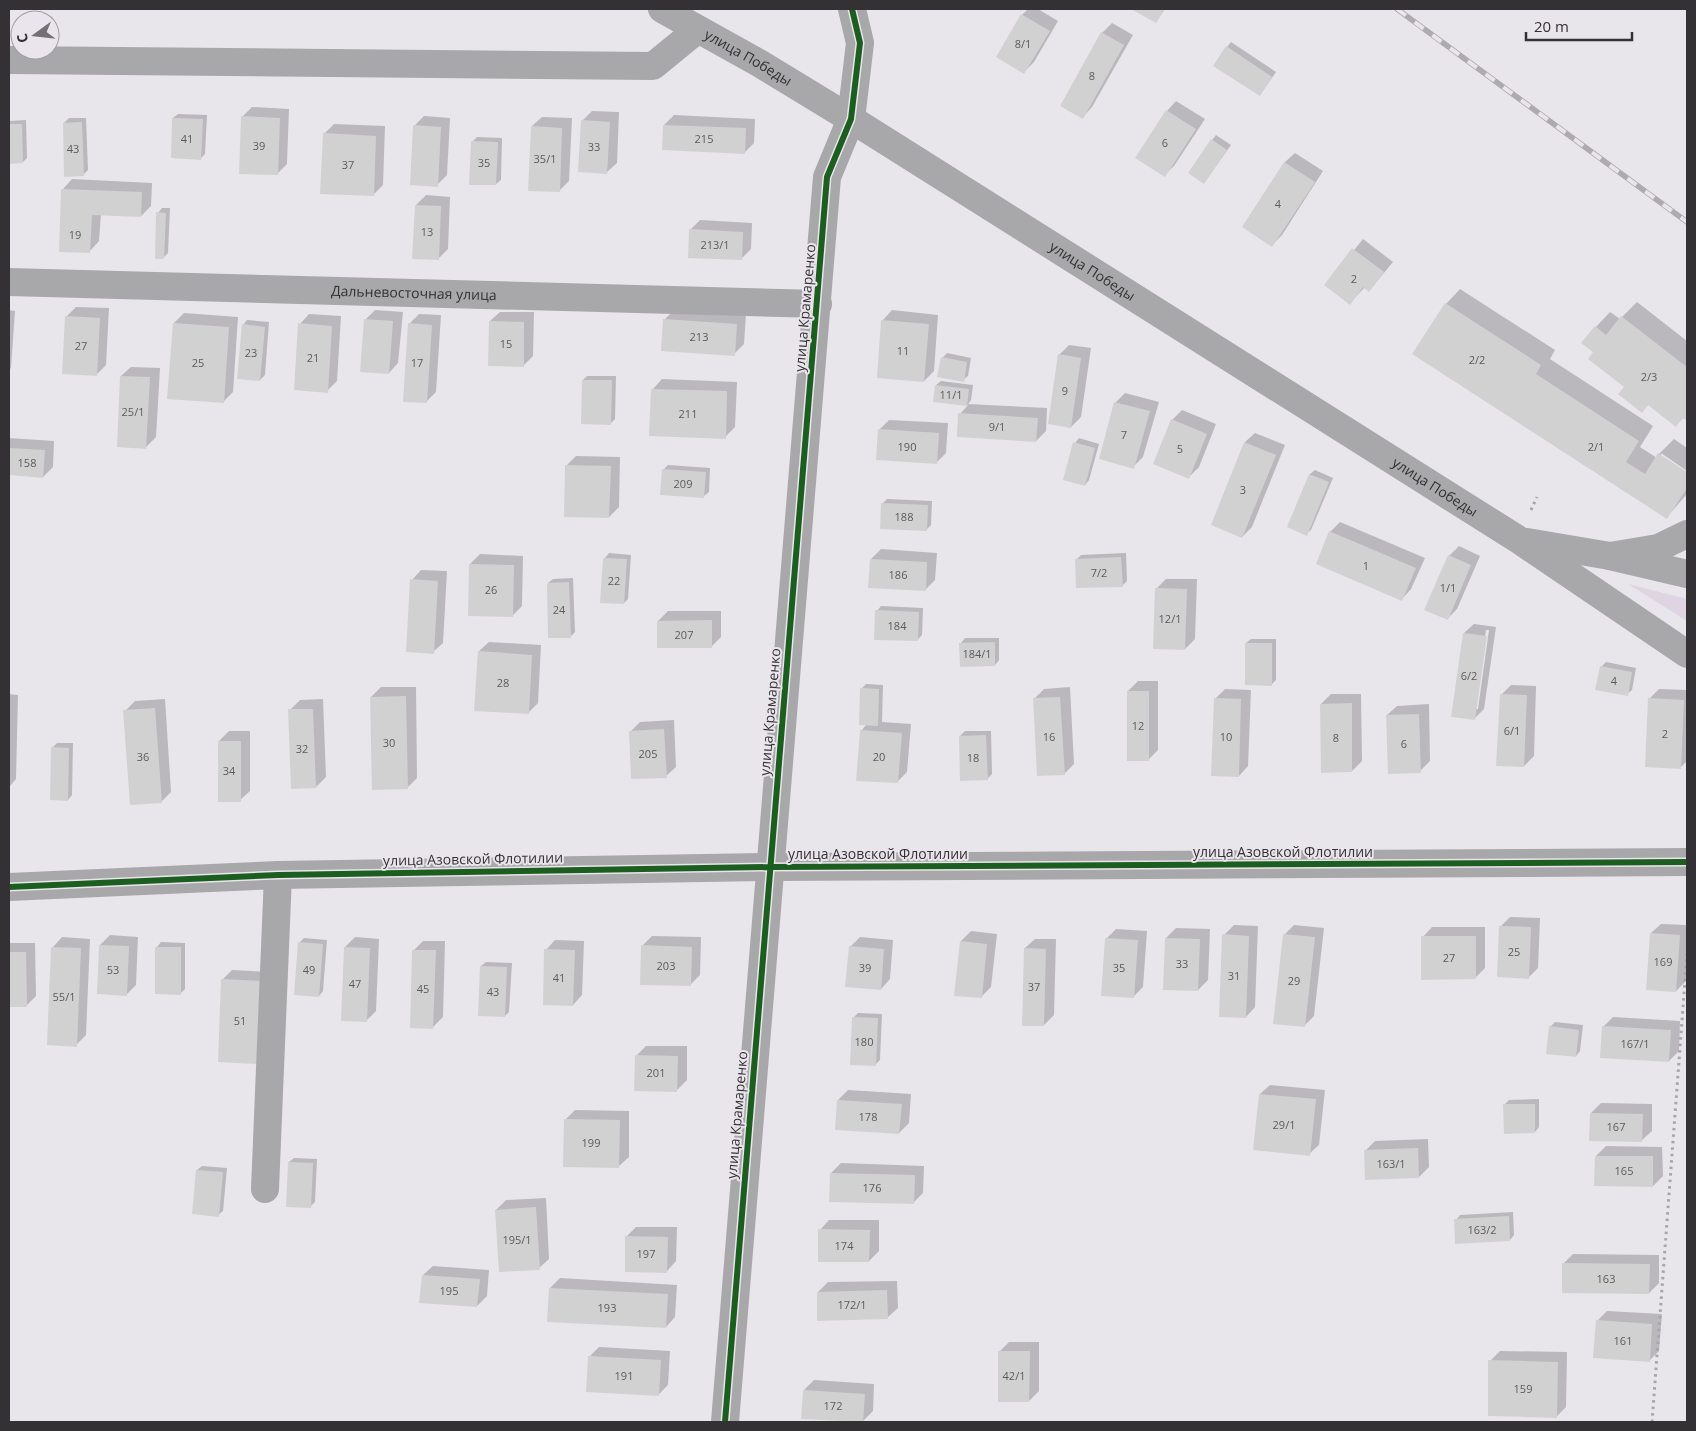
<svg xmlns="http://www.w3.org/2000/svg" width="1696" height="1431" font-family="'Open Sans',sans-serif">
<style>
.green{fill:#dfd4e2}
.shadow{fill:#0003;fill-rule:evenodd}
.building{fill:#d2d1d2}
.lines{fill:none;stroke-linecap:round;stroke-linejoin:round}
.path{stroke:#a7a5a8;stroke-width:3;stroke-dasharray:2.5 4;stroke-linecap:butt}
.minor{stroke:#a8a7aa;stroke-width:28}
.tertiary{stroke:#a8a7aa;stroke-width:28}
.rail-casing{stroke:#aeabaf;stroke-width:5.5}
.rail{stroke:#eae5ec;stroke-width:4;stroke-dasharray:11;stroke-linecap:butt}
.cycleway-casing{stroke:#eae5ec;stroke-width:9}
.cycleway{stroke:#1b5e20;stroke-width:6}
.labels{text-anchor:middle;stroke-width:4;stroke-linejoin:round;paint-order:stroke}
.number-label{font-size:11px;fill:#5c5a5c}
.street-label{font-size:14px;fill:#333134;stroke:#eae5ec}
</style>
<rect width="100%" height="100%" fill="#e9e6eb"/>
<path class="green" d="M1628 584 1687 599V621Z"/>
<path class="shadow" d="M1028 9H1038L1058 21 1034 62 1024 72 1022 15Z
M1133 9H1165L1156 22Z
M1112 23 1133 35 1092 107 1083 117 1102 33Z
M1231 42 1276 72 1260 95 1227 47Z
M1176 101 1205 119 1174 166 1164 175 1167 111Z
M252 107 289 109 287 164 277 174 242 117Z
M592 111 619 112 617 163 607 172 582 121Z
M178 114 207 115 205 154 200 159 173 118Z
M674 115 755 119 754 143 745 152 664 125Z
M424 116 450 118 447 175 437 185 414 126Z
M542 117 572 118 569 181 559 191 532 126Z
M69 118H86L88 170 83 175 64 123Z
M26 120 27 158 23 162 9 163V121Z
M334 124 385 126 383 185 373 195 324 134Z
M1216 135 1231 145 1204 183 1212 140Z
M477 137 502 138 501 180 496 184 472 142Z
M1295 153 1323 171 1282 235 1272 245 1243 226 1285 162Z
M72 179 152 183 151 206 141 216 101 214 99 241 90 251 63 189Z
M426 195 450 197 448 249 438 259 416 205Z
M162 208H170L168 253 163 258 158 213Z
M700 220 752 223 751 249 741 259 690 230Z
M1363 239 1393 262 1369 291 1365 287 1350 303 1326 285Z
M1460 289 1555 350 1550 359 1653 426 1640 447 1657 458 1659 454 1674 439 1687 448V471L1661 453V456L1687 474V494L1667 517 1446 304Z
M1637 302 1687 341V420L1684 417 1676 425 1649 404 1642 411 1626 387 1595 352 1596 327 1610 312 1620 319Z
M76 307 109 308 106 365 96 375 66 317Z
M9 310 15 311 11 368 9 370Z
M375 310 403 312 398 363 389 373 366 319Z
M674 310 746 314 744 344 734 354 664 320Z
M892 310 938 315 934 371 924 381 883 320Z
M500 312H534L533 356 523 366 490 321Z
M184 313 238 317 233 392 223 402 174 323Z
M309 314 341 316 337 381 327 391 300 324Z
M419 314 441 315 436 392 426 402 409 324Z
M247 320 269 322 265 375 260 380 243 325Z
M1069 345 1091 348 1081 417 1071 427 1059 355Z
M947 353 971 358 968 376 963 380 942 358Z
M131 367 160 368 156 437 146 447 121 376Z
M587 376H616L615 419 610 424 583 380Z
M662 379 737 382 735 427 725 437 653 389Z
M941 381 973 385 971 400 968 404 1047 408 1046 431 1036 441 960 414 968 405 934 400 936 385Z
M1125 393 1159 402 1143 457 1133 467 1115 403Z
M1182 410 1216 424 1199 467 1189 477 1172 420Z
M889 420 948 423 946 453 936 463 879 430Z
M1255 433 1285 445 1252 527 1242 537 1212 524 1245 442Z
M9 438 54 441 53 467 43 477 9 474Z
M1079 438 1099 444 1089 480 1085 485 1075 443Z
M576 456 620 457 619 507 609 517 566 466Z
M668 465 710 468 709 492 704 496 663 470Z
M1315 470 1333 478 1311 530 1306 534 1310 474Z
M887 499 932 501 931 525 926 530 882 504Z
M1340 522 1425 558 1411 589 1402 599 1330 532Z
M1459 546 1480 556 1457 609 1447 619 1449 556Z
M881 549 937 553 935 580 925 590 871 559Z
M609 553 631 555 628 599 624 603 605 558Z
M1126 553 1127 581 1122 586 1076 560 1081 555Z
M480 554 523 556 522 606 512 616 470 564Z
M421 570 447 571 443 643 433 652 412 580Z
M573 578 575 632 570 637 548 583 553 579Z
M1166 579H1197L1195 639 1185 649 1156 589Z
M881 606 923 608 922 635 917 640 877 611Z
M668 611H721V637L711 647 658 621Z
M1474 624 1496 627 1484 709 1474 719 1464 633ZM1486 630H1489L1478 709H1475Z
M965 638H999V660L995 665 961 643Z
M1251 639H1276V680L1272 684 1246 643Z
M489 642 541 645 538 703 528 713 479 651Z
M1606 662 1636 668 1632 690 1627 694 1601 667Z
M1138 681H1158V750L1148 760 1128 691Z
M866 684 883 685 882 722 911 724 907 772 897 782 861 731 867 724 861 689Z
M1511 685 1536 686 1534 756 1524 766 1501 695Z
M381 687H416L417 778 407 788 371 697Z
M1070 687 1074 764 1064 774 1034 699 1044 689Z
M1225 689 1251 690 1248 766 1239 776 1215 699Z
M1659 689 1687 690V761L1680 768 1650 698Z
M9 694 18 695 16 779 9 787Z
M1331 694H1361L1362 761 1352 771 1321 704Z
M165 699 171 792 161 802 125 711 135 701Z
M323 699 326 777 316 787 290 710 300 700Z
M1429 704 1430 761 1420 771 1387 715 1397 706Z
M674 720 676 767 666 776 630 732 640 722Z
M229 731H250V791L240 800 219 741Z
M965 731H991L992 774 987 779 960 736Z
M57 743H73L72 795 68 800 52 748Z
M1510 917 1540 918 1538 968 1528 978 1500 927Z
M1661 924 1687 925 1686 981 1676 991 1651 933Z
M1234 925 1258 926 1255 1007 1246 1017 1224 935Z
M1294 925 1324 928 1314 1016 1304 1026 1284 935Z
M1432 927H1485V968L1475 978 1423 937Z
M1176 928 1210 929 1208 980 1198 990 1166 938Z
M1116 929 1147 931 1143 987 1133 997 1106 939Z
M971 931 997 934 991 987 981 997 961 941Z
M110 935 138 937 136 985 126 995 100 945Z
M652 936 701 937 700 975 690 985 642 946Z
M62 937 90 939 86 1035 76 1045 53 947Z
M355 937 379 939 376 1011 366 1021 345 947Z
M860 937 893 940 890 979 881 989 850 947Z
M304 938 327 940 323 991 319 996 299 943Z
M1035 939H1056L1054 1015 1044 1025 1025 948Z
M555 940 584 941 582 995 573 1005 546 950Z
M423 941H445L443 1017 433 1027 413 951Z
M161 942 185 943V989L180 994 157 947Z
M9 943H35L36 996 26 1006H9Z
M486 962 512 963 509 1012 505 1016 481 966Z
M232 970 271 972 220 1061 222 980Z
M858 1013 882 1014 880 1060 875 1065 853 1018Z
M1613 1017 1680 1021 1679 1051 1669 1061 1603 1027Z
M1555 1022 1583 1025 1580 1051 1576 1056 1550 1027Z
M646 1046H687V1080L677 1090 636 1056Z
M1270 1085 1325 1090 1319 1145 1309 1154 1260 1094Z
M848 1090 911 1094 909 1123 899 1133 838 1100Z
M1539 1099V1127L1535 1132 1504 1105 1509 1100Z
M1601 1103 1652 1104V1131L1642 1140 1591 1113Z
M575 1110 629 1111V1157L619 1166 565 1120Z
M1428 1139 1429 1167 1419 1177 1365 1151 1375 1141Z
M1606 1146 1662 1147 1663 1176 1653 1186 1596 1156Z
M294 1158 317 1159 315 1202 311 1206 289 1162Z
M841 1163 924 1166 923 1193 913 1203 831 1173Z
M202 1166 227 1168 223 1211 218 1215 197 1170Z
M546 1198 549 1259 539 1268 496 1210 506 1200Z
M1513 1212 1514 1235 1510 1240 1456 1220 1460 1215Z
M829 1220H879V1251L869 1261 820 1230Z
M636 1227H677L676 1261 667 1271 626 1237Z
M1573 1254 1659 1255V1283L1649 1293 1563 1264Z
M433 1266 489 1270 487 1296 477 1306 423 1275Z
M560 1278 677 1285 675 1317 666 1327 550 1288Z
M897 1281 898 1308 888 1317 818 1292 828 1282Z
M1607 1311 1662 1314 1659 1351 1649 1361 1597 1321Z
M1009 1342H1039V1391L1029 1401 999 1352Z
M599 1347 670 1351 668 1385 658 1395 590 1356Z
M1500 1351 1567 1352 1566 1407 1557 1416 1490 1361Z
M814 1380 874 1384 873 1411 863 1421 804 1390Z"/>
<path class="building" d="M1131 9H1165L1156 23Z
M1021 14 1050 31 1024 74 996 57Z
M1101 32 1124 45 1083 119 1060 106Z
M1226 46 1272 77 1260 96 1213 66Z
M1166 110 1196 129 1165 177 1135 158Z
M241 116 280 118 278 175 239 174Z
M172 118 203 119 201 160 171 158Z
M581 120 610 122 607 174 578 172Z
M82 122 84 176 64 177 63 123Z
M9 124H22L23 163 9 164Z
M413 125 441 127 438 187 410 185Z
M663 125 746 128 745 154 662 150Z
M531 126 562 128 560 192 528 191Z
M323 133 376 136 374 196 320 194Z
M1211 139 1227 150 1204 184 1188 173Z
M471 141 498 142 496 185H469Z
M1284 162 1315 182 1272 247 1242 227Z
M61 189 142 192 141 217 92 215 90 253 59 252Z
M415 205 441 206 439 260 412 259Z
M156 212 166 213 164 259H155Z
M689 229 743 232 742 260 688 258Z
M1352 248 1384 272 1369 292 1363 287 1350 305 1324 285Z
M1445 303 1541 365 1536 374 1639 441 1626 462 1645 474 1658 453 1687 472V488L1667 519 1412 354Z
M65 316 100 318 97 376 62 374Z
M1621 316 1687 367V421L1683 418 1676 427 1648 405 1642 413 1618 394 1624 387 1588 359 1593 352 1581 343 1595 326 1606 335Z
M364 319 393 321 389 374 360 372Z
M663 319 737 324 735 356 661 351Z
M881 320 929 324 924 382 877 378Z
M489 321 524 322V367L488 366Z
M173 323 229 327 224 403 167 399Z
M298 323 332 326 328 393 294 390Z
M408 323 432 325 427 403 403 402Z
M242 324 265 327 260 381 237 379Z
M1058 354 1081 358 1071 428 1048 424Z
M941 357 967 362 964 382 937 377Z
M120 376 150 377 146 449 117 447Z
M582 380H612L611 425 581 424Z
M935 385 969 389 967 406 933 402Z
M651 389 727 391 726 439 649 436Z
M1114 402 1150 411 1134 469 1099 459Z
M958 413 1038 418 1036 442 957 437Z
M1171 419 1207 434 1189 479 1153 464Z
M878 429 939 433 937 464 876 460Z
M1073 442 1095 448 1085 486 1063 480Z
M1244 442 1276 455 1242 538 1211 525Z
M9 448 45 450 43 478 9 475Z
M565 465 611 466 609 518 564 517Z
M662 469 706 472 704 498 660 495Z
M1309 474 1329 482 1307 536 1287 527Z
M881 503 928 505 927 531 880 529Z
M1329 531 1416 568 1402 601 1316 564Z
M1448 555 1471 565 1448 620 1424 610Z
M1121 557 1123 587 1076 588 1075 559Z
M603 558 627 559 624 604 600 603Z
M870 559 927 562 926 591 868 588Z
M469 564 514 565 513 617 468 616Z
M410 579 438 581 434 654 406 652Z
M569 582 571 638H548L547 583Z
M1155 588 1187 589 1185 650 1153 649Z
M875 610 919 612 918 641 874 640Z
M712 620V648H657V621Z
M1463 633 1487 636 1475 720 1451 717Z
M995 642V666L960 667 959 643Z
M1245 643H1272V686L1245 685Z
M478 651 532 655 529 714 474 711Z
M1600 666 1632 672 1628 696 1595 690Z
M860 688 879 689 878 726 859 725Z
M1127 691H1149V761H1127Z
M1500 694 1527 695 1524 767 1496 766Z
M406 696 408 789 372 790 370 697Z
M1060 697 1065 775 1037 776 1033 698Z
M1214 698 1241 699 1239 777 1211 776Z
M1648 698 1684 700 1681 769 1645 767Z
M1352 703V772L1321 773 1320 704Z
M155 708 162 803 130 805 123 710Z
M288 709H313L316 788 291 789Z
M1419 714 1421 773 1388 774 1386 715Z
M664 729 667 778 631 779 629 731Z
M860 730 902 733 898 783 856 781Z
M986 735 988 780 960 781 959 736Z
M218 741H241V802H218Z
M51 747 69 748 68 801 50 800Z
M1499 926 1531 927 1529 979 1497 977Z
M1650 933 1680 935 1676 992 1646 990Z
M1222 934 1249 936 1246 1018 1219 1017Z
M1283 934 1315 937 1305 1027 1273 1024Z
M1421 936H1476V979L1421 980Z
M1105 938 1138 940 1134 998 1101 996Z
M1165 938 1200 939 1198 991 1163 990Z
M960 941 987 944 982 998 954 996Z
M298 942 323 944 319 997 294 995Z
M99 945 129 946 127 996 97 994Z
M641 945 692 947 691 986 640 985Z
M849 946 884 949 881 990 845 987Z
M51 947 81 948 77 1047 47 1045Z
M155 947H181V995L155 994Z
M344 947 370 948 367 1022 341 1021Z
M1024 948 1046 949 1044 1026H1022Z
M544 949 575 950 573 1006 543 1005Z
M412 950H436L433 1029 410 1028Z
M9 952H26L27 1007H9Z
M480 966 507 967 505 1017 478 1016Z
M221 979 261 981 258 1064 218 1062Z
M852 1017 878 1018 876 1066 850 1065Z
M1549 1026 1579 1030 1576 1057 1546 1054Z
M1602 1026 1671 1030 1669 1062 1600 1058Z
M635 1055 678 1056 677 1092 634 1091Z
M1259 1094 1316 1099 1310 1156 1253 1150Z
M837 1100 902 1104 899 1134 835 1130Z
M1503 1104H1535V1133L1504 1134Z
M1590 1113 1643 1114 1642 1142 1589 1141Z
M564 1119 620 1120 619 1168 563 1167Z
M1418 1148 1419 1178 1365 1180 1364 1150Z
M1595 1156H1653V1187L1594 1186Z
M288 1162 313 1163 311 1208 286 1207Z
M196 1170 223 1172 219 1217 192 1214Z
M830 1173 915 1175 914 1204 829 1202Z
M536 1207 540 1270 499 1272 495 1210Z
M1509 1216 1510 1241 1455 1244 1454 1219Z
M818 1229 870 1230 869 1262H818Z
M625 1236 668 1237 667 1273 625 1272Z
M1562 1263 1650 1264 1649 1294 1562 1293Z
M422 1275 480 1279 477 1307 419 1303Z
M549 1288 668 1294 666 1328 547 1322Z
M887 1290 888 1319 817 1321V1292Z
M1596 1320 1652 1324 1650 1362 1593 1358Z
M998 1351H1030L1029 1402H998Z
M588 1356 661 1360 659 1396 586 1392Z
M1488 1360 1558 1362 1557 1418 1488 1416Z
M803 1390 865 1394 863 1422 801 1419Z"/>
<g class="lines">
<path class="path" d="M1531 510 1537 497
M1652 1422 1687 954"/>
<g class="minor">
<path d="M9 60 653 66 697 30"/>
<path id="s1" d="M9 282 818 304"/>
<path d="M1610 556 1658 548 1687 534"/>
<path d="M9 887 278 875 770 867 1687 862"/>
<path d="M265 1189 278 875"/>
<path d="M725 1422 827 177 851 119 860 43 852 9"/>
</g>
<g class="tertiary">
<path id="s2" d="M662 9 759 63 851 119 1519 540 1687 654"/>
<path d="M1527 542 1610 556 1687 574"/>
</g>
<g class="rail-casing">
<path id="rail" d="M1397 9 1687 222"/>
</g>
<use href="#rail" class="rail"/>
<g class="cycleway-casing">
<path id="cycleway" d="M9 887 278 875 770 867 1687 862
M725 1422 827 177 851 119 860 43 852 9"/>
</g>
<use href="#cycleway" class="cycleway"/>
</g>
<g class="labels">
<g class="number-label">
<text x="1023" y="48">8/1</text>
<text x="1092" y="80">8</text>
<text x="187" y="143">41</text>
<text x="704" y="143">215</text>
<text x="1165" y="147">6</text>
<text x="259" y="150">39</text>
<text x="594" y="151">33</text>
<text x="73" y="153">43</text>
<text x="545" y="163">35/1</text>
<text x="484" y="167">35</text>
<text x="348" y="169">37</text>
<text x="1278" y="208">4</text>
<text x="427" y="236">13</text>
<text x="75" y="239">19</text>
<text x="715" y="249">213/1</text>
<text x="1354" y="283">2</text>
<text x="699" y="341">213</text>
<text x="506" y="348">15</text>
<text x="81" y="350">27</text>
<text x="903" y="355">11</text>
<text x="251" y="357">23</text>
<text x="313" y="362">21</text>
<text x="1477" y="364">2/2</text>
<text x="198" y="367">25</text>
<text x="417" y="367">17</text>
<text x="1649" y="381">2/3</text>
<text x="1065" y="395">9</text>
<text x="951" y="399">11/1</text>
<text x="133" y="416">25/1</text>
<text x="688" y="418">211</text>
<text x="997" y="431">9/1</text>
<text x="1124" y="439">7</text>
<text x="907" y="451">190</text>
<text x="1596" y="451">2/1</text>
<text x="1180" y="453">5</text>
<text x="27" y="467">158</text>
<text x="683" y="488">209</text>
<text x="1243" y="494">3</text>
<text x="904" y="521">188</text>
<text x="1366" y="570">1</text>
<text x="1099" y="577">7/2</text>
<text x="898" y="579">186</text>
<text x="614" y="585">22</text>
<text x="1448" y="592">1/1</text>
<text x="491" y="594">26</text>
<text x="559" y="614">24</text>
<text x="1170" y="623">12/1</text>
<text x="897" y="630">184</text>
<text x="684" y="639">207</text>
<text x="977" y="658">184/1</text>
<text x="1469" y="680">6/2</text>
<text x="1614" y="685">4</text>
<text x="503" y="687">28</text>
<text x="1138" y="730">12</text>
<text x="1512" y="735">6/1</text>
<text x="1665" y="738">2</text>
<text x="1049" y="741">16</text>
<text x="1226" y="741">10</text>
<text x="1336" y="742">8</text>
<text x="389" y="747">30</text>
<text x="1404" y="748">6</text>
<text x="302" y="753">32</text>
<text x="648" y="758">205</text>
<text x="143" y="761">36</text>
<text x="879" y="761">20</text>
<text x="973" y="762">18</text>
<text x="229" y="775">34</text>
<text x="1514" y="956">25</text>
<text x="1449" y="962">27</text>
<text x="1663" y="966">169</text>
<text x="1182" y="968">33</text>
<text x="666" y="970">203</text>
<text x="865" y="972">39</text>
<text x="1119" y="972">35</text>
<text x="113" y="974">53</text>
<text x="309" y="974">49</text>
<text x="1234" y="980">31</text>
<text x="559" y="982">41</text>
<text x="1294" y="985">29</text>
<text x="355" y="988">47</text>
<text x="1034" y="991">37</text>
<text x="423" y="993">45</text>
<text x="493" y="996">43</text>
<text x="64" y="1001">55/1</text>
<text x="240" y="1025">51</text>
<text x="864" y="1046">180</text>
<text x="1635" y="1048">167/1</text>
<text x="656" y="1077">201</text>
<text x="868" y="1121">178</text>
<text x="1284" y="1129">29/1</text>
<text x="1616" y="1131">167</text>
<text x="591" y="1147">199</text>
<text x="1391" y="1168">163/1</text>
<text x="1624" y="1175">165</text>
<text x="872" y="1192">176</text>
<text x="1482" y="1234">163/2</text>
<text x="517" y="1244">195/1</text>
<text x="844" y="1250">174</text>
<text x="646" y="1258">197</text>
<text x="1606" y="1283">163</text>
<text x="449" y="1295">195</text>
<text x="852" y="1309">172/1</text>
<text x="607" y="1312">193</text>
<text x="1623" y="1345">161</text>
<text x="624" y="1380">191</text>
<text x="1014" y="1380">42/1</text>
<text x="1523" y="1393">159</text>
<text x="833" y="1410">172</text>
</g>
<g class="street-label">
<text dy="5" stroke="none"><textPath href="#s2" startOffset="99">улица Победы</textPath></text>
<text dy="5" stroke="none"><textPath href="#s2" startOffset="504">улица Победы</textPath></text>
<text dy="5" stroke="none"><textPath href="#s1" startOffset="405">Дальневосточная улица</textPath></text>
<text transform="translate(805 308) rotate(-85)" y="5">улица Крамаренко</text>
<text dy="5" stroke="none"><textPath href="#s2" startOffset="909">улица Победы</textPath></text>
<text transform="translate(770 712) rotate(-85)" y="5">улица Крамаренко</text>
<text x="1283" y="857">улица Азовской Флотилии</text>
<text x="878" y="859">улица Азовской Флотилии</text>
<text transform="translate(473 859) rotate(-1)" y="5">улица Азовской Флотилии</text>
<text transform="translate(737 1115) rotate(-85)" y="5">улица Крамаренко</text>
</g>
</g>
<rect width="1696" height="1431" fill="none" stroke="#333134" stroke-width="20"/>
<g transform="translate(35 35) rotate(255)"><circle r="24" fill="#eae5ec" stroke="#a19da2"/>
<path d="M0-4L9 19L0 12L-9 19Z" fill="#737074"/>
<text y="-8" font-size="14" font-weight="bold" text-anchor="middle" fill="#333134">С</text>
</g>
<path d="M1526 32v8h106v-8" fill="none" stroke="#333134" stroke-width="2.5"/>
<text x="1534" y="32" font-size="15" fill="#333134" stroke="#eae5ec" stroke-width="4" paint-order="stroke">20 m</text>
</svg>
